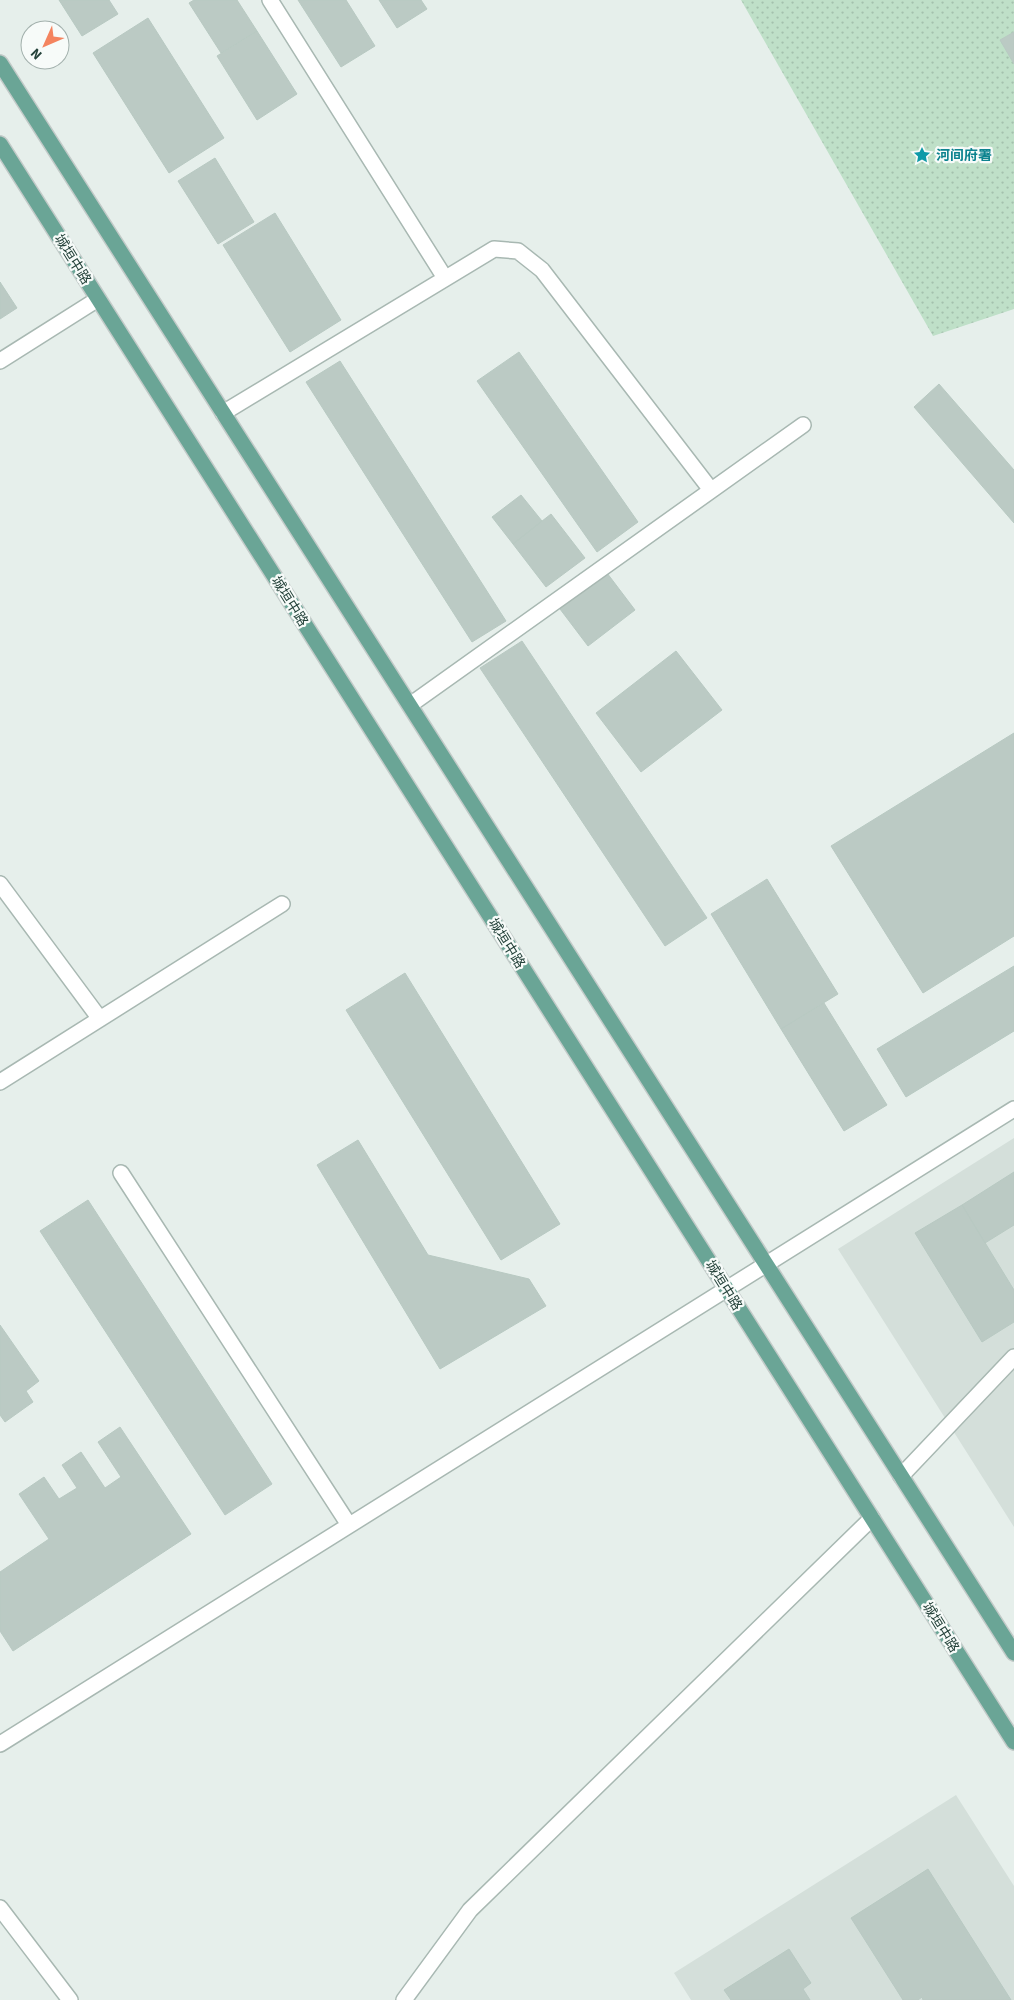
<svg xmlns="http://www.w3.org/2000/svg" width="1014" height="2000" font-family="'Source Sans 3','Noto Sans SC',sans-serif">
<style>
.built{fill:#d4dfda}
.park{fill:url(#park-dots)}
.building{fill:#bbcac4;stroke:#b8c9c2}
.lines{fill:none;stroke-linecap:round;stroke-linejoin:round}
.minor-casing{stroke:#a8b8b2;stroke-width:18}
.major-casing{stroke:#c2cac8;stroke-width:18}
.minor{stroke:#fff;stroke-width:15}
.major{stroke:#6aa596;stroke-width:15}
.labels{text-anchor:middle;stroke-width:4.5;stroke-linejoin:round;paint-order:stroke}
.culture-label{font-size:14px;font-weight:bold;fill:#0d838f;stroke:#f7fbf9;text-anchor:start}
.street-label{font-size:14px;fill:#24423a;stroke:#f7fbf9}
</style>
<defs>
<pattern id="park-dots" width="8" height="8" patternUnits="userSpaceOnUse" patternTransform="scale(1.25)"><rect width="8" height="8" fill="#bfe0c8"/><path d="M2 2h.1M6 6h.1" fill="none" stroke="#a4c1ad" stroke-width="1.8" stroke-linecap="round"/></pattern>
</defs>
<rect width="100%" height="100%" fill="#e6efeb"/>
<path class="built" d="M1014 1138V1527L838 1249Z
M956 1795 1014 1886V2000H691L674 1973Z"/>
<path class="park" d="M741 0H1014V309L933 336Z"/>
<path class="building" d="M59 0H109L118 14 82 36Z
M194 0H237L257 31 221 53 189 3Z
M298 0H346L375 46 341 67Z
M379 0H421L427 9 397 28Z
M148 18 224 138 169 173 93 53Z
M257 31 297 94 257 120 217 56Z
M1014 32V64L1000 40Z
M215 158 254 222 218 244 178 181Z
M275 213 341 320 290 352 223 245Z
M0 282 17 308 0 319Z
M519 352 638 522 597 552 477 381Z
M340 361 506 621 472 642 306 382Z
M939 384 1014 470V523L914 407Z
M521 495 542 521 513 544 492 517Z
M551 514 585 558 546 587 513 544Z
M607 573 635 610 588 646 560 609Z
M522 641 707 918 665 946 480 668Z
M676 651 722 710 641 772 596 713Z
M1014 733V936L923 993 831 846Z
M767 879 838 994 781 1029 711 914Z
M1014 966V1031L906 1097 877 1049Z
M405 973 560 1224 501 1260 346 1010Z
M824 1003 887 1105 844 1131 781 1029Z
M358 1140 428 1255 529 1279 546 1306 440 1369 317 1165Z
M1014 1172V1225L985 1243 962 1205Z
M88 1200 272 1484 225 1515 40 1231Z
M962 1205 1014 1290V1322L982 1342 915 1233Z
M0 1325 39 1381 26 1391 33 1402 5 1422 0 1415Z
M120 1427 191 1534 13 1651 0 1631V1572L49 1539 19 1494 44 1477 59 1499 77 1488 62 1465 81 1452 105 1488 121 1477 98 1442Z
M928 1869 1011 2000H923L922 1997 918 2000H903L851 1918Z
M789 1949 811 1983 803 1989 810 2000H731L724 1990Z"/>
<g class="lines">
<g class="minor-casing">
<path id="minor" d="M270 0 445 278
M0 361 98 299
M223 413 494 249 518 251 542 270 711 490
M410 705 803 425
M0 884 100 1019
M0 1082 282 904
M121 1173 349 1525
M901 1476 1014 1357
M0 1744 1014 1109
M0 1908 70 2000
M404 2000 470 1910 872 1518"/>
</g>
<g class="major-casing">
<path id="major" d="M0 63 1014 1653
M0 144 1014 1742"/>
</g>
<use href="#minor" class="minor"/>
<use href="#major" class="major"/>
</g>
<defs>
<g id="sight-bare" transform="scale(1.35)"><path d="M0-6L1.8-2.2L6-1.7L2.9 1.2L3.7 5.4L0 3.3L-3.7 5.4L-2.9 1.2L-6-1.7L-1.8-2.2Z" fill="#0f9aa8" stroke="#f7fbf9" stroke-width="2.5" paint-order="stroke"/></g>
</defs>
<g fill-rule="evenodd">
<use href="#sight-bare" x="922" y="155"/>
</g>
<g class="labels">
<g class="culture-label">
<text x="936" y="160">河间府署</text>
</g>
<g class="street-label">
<text transform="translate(73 259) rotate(58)" y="5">城垣中路</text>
<text transform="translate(290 601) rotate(58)" y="5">城垣中路</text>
<text transform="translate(507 943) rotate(58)" y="5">城垣中路</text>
<text transform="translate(724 1285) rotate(58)" y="5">城垣中路</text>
<text transform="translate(941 1627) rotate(58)" y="5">城垣中路</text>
</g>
</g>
<g transform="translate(45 45) rotate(225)"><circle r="24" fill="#f7fbf9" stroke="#a3b1ad"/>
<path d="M0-4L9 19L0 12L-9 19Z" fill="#f4845f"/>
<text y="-8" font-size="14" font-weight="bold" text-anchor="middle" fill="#24423a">N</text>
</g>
</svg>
